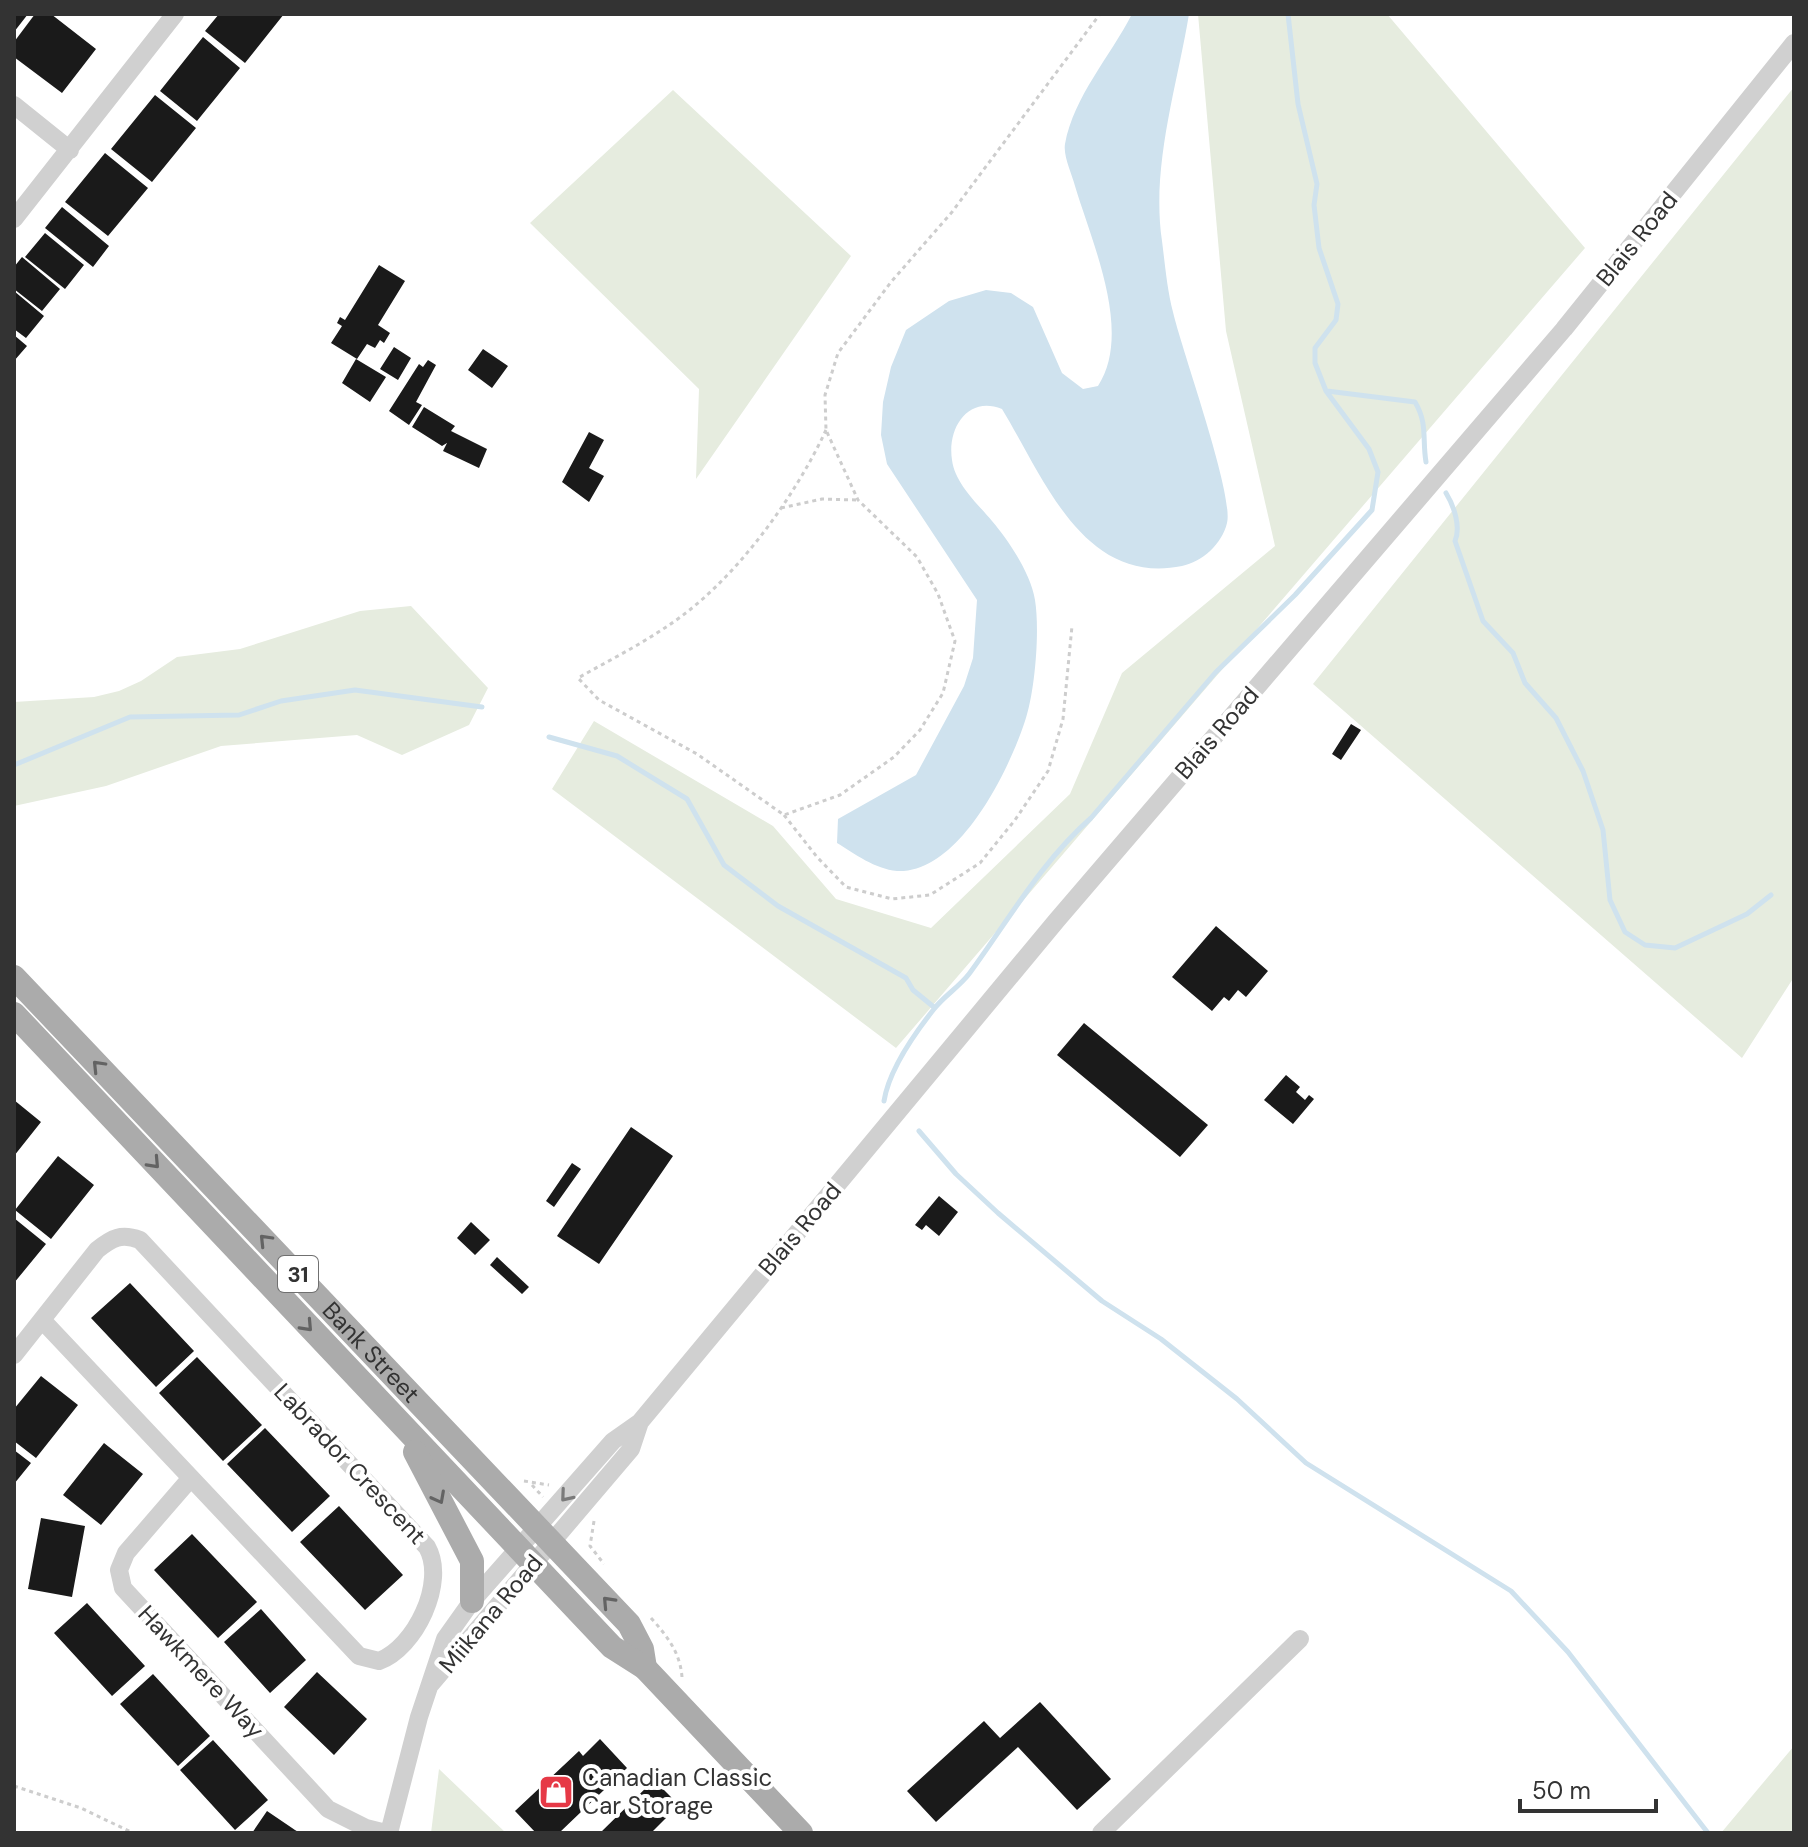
<svg xmlns="http://www.w3.org/2000/svg" width="1808" height="1847" font-family="'DM Sans',sans-serif">
<style>
.green{fill:#e6ecdf}
.water{fill:#cfe2ee}
.lines{fill:none;stroke-linecap:round;stroke-linejoin:round}
.stream{stroke:#cfe2ee;stroke-width:5}
.building{fill:#1a1a1a}
.path{stroke:#cdcdcd;stroke-width:3;stroke-dasharray:4 4;stroke-linecap:butt}
.minor{stroke:#d0d0d0;stroke-width:18}
.major{stroke:#ababab;stroke-width:24}
.oneway{stroke:#636363}
.oneway2{stroke:#7a7a7a}
.labels{text-anchor:middle;stroke-width:8;stroke-linejoin:round;paint-order:stroke}
.shield{fill:#fff;stroke:#707070;stroke-width:2}
.shield-label{font-size:22px;font-weight:bold;fill:#333}
.street-label{font-size:24px;fill:#333;stroke:#fff}
.poi-label{font-size:24px;fill:#333;stroke:#fff;text-anchor:start}
</style>
<rect width="100%" height="100%" fill="#fff"/>
<path class="green" d="M1198 14H1387L1585 248 896 1048 552 789 594 721 773 826 836 899 931 928 1070 794 1122 673 1275 546 1226 331Z
M1794 87V977L1742 1058 1313 684Z
M673 90 851 256 696 479 699 389 530 223Z
M411 606 488 688 469 725 402 755 357 735 221 746 106 786 14 806V702L94 697 119 691 141 681 177 657 240 649 360 611Z
M1794 1746V1833H1721Z
M439 1769 506 1833H431Z"/>
<path class="water" d="M1132 14H1189C1177 87 1151 166 1162 241 1165 264 1167 289 1173 312 1182 351 1234 494 1227 523 1222 544 1202 562 1182 566 1083 586 1044 478 1002 409 968 395 947 428 952 460 955 484 978 504 992 521 1009 541 1031 574 1035 600 1040 631 1035 692 1025 721 1009 770 959 874 897 871 875 869 855 854 837 843L838 819 916 775 964 686 973 658 977 600 887 464 881 435 883 402 891 367 906 330 949 301 986 290 1011 293 1033 307 1062 373 1083 389 1098 386C1133 332 1092 243 1075 186 1072 174 1063 156 1065 144 1074 96 1110 57 1132 14Z"/>
<g class="lines">
<path class="stream" d="M1327 391 1415 402C1428 424 1422 439 1426 462
M1446 493C1454 506 1461 527 1455 541L1483 621 1513 653 1525 683 1556 718 1583 771 1603 830 1610 900 1625 932 1645 945 1675 948 1747 914 1771 895
M549 737 617 756 687 799 724 865 778 906 906 978 913 990 935 1008
M14 765 130 717 239 715 281 701 355 690 482 707
M884 1101C889 1070 915 1033 934 1009 944 996 959 987 969 974 1008 921 1041 862 1091 818L1215 673 1295 595 1372 510 1378 472 1369 449 1326 391 1315 363V348L1336 320 1338 304 1319 248 1314 205 1317 184 1298 104 1288 14
M919 1131 956 1174 998 1213 1102 1301 1161 1339 1237 1399 1306 1463 1511 1591 1568 1652 1708 1833"/>
</g>
<path class="building" d="M14 14H28L14 32Z
M35 14H51L96 49 62 93 14 57V42Z
M219 14H284L245 63 205 31Z
M203 37 240 68 197 121 160 91Z
M155 95 196 128 152 182 111 149Z
M105 153 148 188 108 236 65 202Z
M62 207 109 246 93 267 45 228Z
M45 233 84 265 65 289 25 257Z
M22 257 60 289 42 311 14 289V267Z
M379 265 405 281 378 325 390 333 384 343 380 340 375 348 367 344 357 359 331 343 342 326 337 323 340 317 345 320Z
M14 291 44 316 26 338 14 329Z
M14 335 27 346 14 361Z
M394 347 411 358 398 380 380 369Z
M483 349 508 366 492 388 468 370Z
M356 359 386 377 370 402 342 383Z
M428 360 436 365 416 402 422 405 409 425 389 411 419 364 423 367Z
M424 407 455 426 451 431 487 449 479 468 443 451 447 443 442 446 412 427Z
M589 432 604 440 589 468 604 476 589 502 562 482Z
M1351 724 1361 730 1341 760 1332 754Z
M1216 926 1268 971 1246 997 1238 990 1229 1001 1224 997 1212 1011 1172 977Z
M1084 1023 1208 1125 1180 1157 1057 1055Z
M1286 1075 1300 1087 1296 1092 1305 1100 1309 1095 1314 1099 1293 1124 1264 1100Z
M14 1100 41 1122 14 1156Z
M631 1127 673 1156 599 1264 557 1236Z
M58 1156 94 1185 51 1239 15 1210Z
M572 1163 581 1169 554 1207 546 1201Z
M939 1196 958 1212 939 1236 926 1225 922 1230 915 1225Z
M14 1218 46 1244 14 1283Z
M471 1222 490 1240 475 1255 457 1238Z
M497 1257 529 1287 522 1294 490 1265Z
M130 1283 194 1351 156 1387 91 1318Z
M197 1357 262 1425 223 1461 159 1393Z
M41 1376 78 1405 36 1458 14 1441V1409Z
M265 1428 330 1496 292 1532 227 1464Z
M104 1443 143 1474 101 1525 63 1495Z
M14 1450 31 1463 14 1484Z
M339 1506 403 1575 365 1610 300 1542Z
M41 1518 85 1526 72 1597 28 1589Z
M192 1534 257 1602 218 1638 154 1570Z
M87 1603 145 1666 112 1696 54 1633Z
M261 1609 306 1660 270 1693 224 1642Z
M317 1672 367 1719 334 1755 284 1707Z
M153 1674 210 1736 178 1766 120 1704Z
M1040 1702 1111 1779 1077 1810 1018 1747 936 1822 907 1791 984 1721 1000 1738Z
M600 1739 627 1768 559 1833H536L515 1811 579 1751 583 1756Z
M213 1740 268 1800 235 1830 180 1770Z
M654 1780 679 1805 651 1833H600Z
M267 1811 295 1830 300 1833H252Z"/>
<g class="lines">
<path class="path" d="M826 430C794 499 733 583 669 625 640 645 608 661 578 678L599 700 697 754 784 815 840 795 894 757 920 730 943 693 955 641 938 594 917 557 858 500 826 430 825 395 838 353 891 282 952 212 1100 14
M781 508 822 499 857 500
M784 815 817 857 846 887 892 899 930 895 980 863 1015 820 1048 771 1063 719 1072 626
M524 1481 549 1485
M532 1485 543 1497
M594 1521 590 1546 604 1564
M651 1618C667 1636 680 1652 682 1677
M14 1786 81 1808 133 1833"/>
<path class="minor" d="M14 105 70 150
M14 219 175 14
M14 1355 97 1250C112 1238 121 1233 140 1240L427 1547C447 1582 415 1648 379 1661L359 1656 43 1321
M190 1479 126 1553 119 1570 123 1588 328 1809 366 1828 386 1833
M431 1684 631 1449 640 1422
M389 1833 419 1717 445 1639 472 1601 613 1441 640 1422 1057 920 1564 329 1794 43
M1101 1833 1300 1639"/>
<g class="major">
<path id="s1" d="M14 977 629 1624 642 1649 645 1668"/>
<path d="M14 1014 612 1647 645 1668 801 1833"/>
<path d="M415 1452 472 1561V1601"/>
</g>
</g>
<defs><path id="oneway-chevron" d="M-2-3.5L2.5 0L-2 3.5" fill="none" stroke-width="1.6" stroke-linecap="round" stroke-linejoin="round" transform="scale(2)"/></defs>
<g class="oneway">
<use href="#oneway-chevron" transform="translate(98 1066) rotate(-134)"/>
<use href="#oneway-chevron" transform="translate(154 1163) rotate(47)"/>
<use href="#oneway-chevron" transform="translate(265 1240) rotate(-134)"/>
<use href="#oneway-chevron" transform="translate(307 1326) rotate(47)"/>
<use href="#oneway-chevron" transform="translate(439 1498) rotate(62)"/>
<use href="#oneway-chevron" transform="translate(608 1602) rotate(-133)"/>
</g>
<use class="oneway2" href="#oneway-chevron" transform="translate(566 1496) rotate(130)"/>
<defs>
<g id="shop-square" transform="scale(1.8)"><rect x="-9" y="-9" width="18" height="18" rx="4" fill="#e63946" stroke="#fff"/><path d="M-5-2.5h2.3a2.7 3.5 0 0 1 5.4 0H5L5.5 6h-11ZM-1.5-2.5h3a1.5 2.3 0 0 0-3 0Z" fill="#fff"/></g>
</defs>
<g fill-rule="evenodd">
<use href="#shop-square" x="556" y="1792"/>
</g>
<g class="labels">
<rect class="shield" x="278" y="1256" width="40" height="36" rx="6"/>
<g class="shield-label">
<text x="298" y="1282">31</text>
</g>
<g class="street-label">
<text transform="translate(1637 239) rotate(-51)" y="8">Blais Road</text>
<text transform="translate(1217 733) rotate(-49)" y="8">Blais Road</text>
<text transform="translate(800 1229) rotate(-50)" y="8">Blais Road</text>
<text dy="8" stroke="none"><textPath href="#s1" startOffset="518">Bank Street</textPath></text>
<text transform="translate(350 1464) rotate(47)" y="8">Labrador Crescent</text>
<text transform="translate(491 1614) rotate(-50)" y="8">Miikana Road</text>
<text transform="translate(201 1672) rotate(47)" y="8">Hawkmere Way</text>
</g>
<g class="poi-label">
<text x="582" y="1786">Canadian Classic<tspan x="582" dy="28">Car Storage</tspan></text>
</g>
</g>
<rect width="1808" height="1847" fill="none" stroke="#333333" stroke-width="32"/>
<path d="M1520 1799v12h136v-12" fill="none" stroke="#333333" stroke-width="4"/>
<text x="1532" y="1799" font-size="24" fill="#333333" stroke="#ffffff" stroke-width="6" paint-order="stroke">50 m</text>
</svg>
